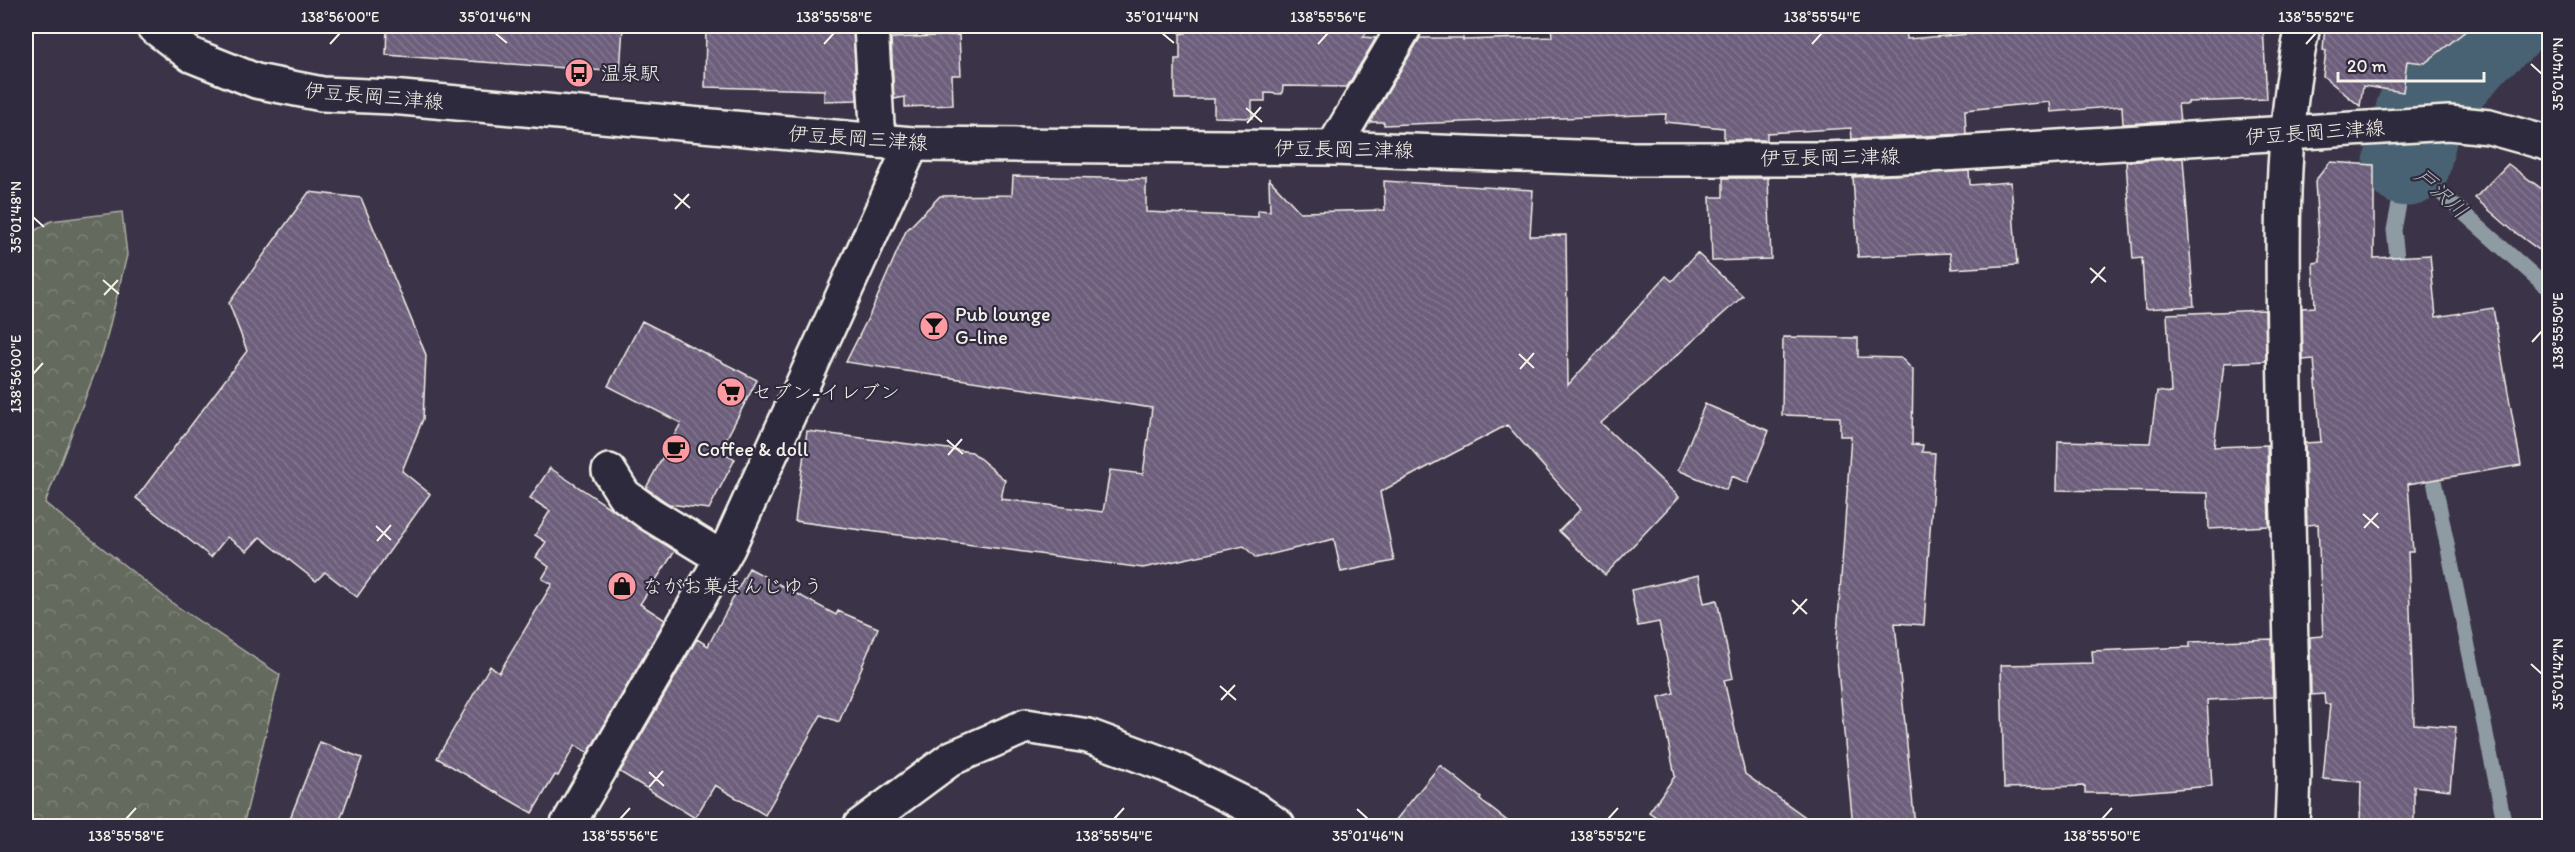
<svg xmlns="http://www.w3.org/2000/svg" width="2575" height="852" font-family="Itim,'Klee One',sans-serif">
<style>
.forest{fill:url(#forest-crowns);stroke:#acaea3;stroke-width:1.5}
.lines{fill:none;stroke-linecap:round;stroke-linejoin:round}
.stream{stroke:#8e9ba2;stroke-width:15}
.river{stroke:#4a6273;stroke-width:87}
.building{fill:url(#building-back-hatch);stroke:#f4f1e8;stroke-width:1.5}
.street-casing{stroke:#f4f1e8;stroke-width:38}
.secondary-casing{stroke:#f4f1e8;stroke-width:38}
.street{stroke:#2f2a3d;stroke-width:33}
.secondary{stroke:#2f2a3d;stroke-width:33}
.ticks{fill:none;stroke:#f4f1e8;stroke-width:2}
.labels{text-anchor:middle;stroke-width:4.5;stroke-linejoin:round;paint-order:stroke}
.poi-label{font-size:20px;fill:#f4f1e8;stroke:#2f2a3d;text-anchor:start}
.street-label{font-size:20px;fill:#f4f1e8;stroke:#2f2a3d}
.water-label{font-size:21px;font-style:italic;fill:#b0b8b9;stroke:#2f2a3d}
.neatline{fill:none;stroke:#f4f1e8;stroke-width:2}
.ticks-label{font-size:15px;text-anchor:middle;fill:#f4f1e8}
</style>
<defs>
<pattern id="forest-crowns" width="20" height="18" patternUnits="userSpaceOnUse" patternTransform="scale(1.5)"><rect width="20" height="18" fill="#656b5e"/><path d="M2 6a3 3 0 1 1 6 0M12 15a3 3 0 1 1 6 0" fill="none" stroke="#7c8175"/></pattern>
<pattern id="building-back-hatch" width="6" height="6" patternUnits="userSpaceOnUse" patternTransform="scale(1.5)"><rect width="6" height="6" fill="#6d5e7b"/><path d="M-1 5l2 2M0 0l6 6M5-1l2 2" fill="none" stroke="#82768e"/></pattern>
</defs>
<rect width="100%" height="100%" fill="#3b3449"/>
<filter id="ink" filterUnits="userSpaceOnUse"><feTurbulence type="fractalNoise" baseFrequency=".0167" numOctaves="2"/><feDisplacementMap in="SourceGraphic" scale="12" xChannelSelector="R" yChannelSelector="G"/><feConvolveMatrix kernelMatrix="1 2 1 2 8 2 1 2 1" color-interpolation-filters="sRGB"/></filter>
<g filter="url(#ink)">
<path class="forest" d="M122 212 127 255 104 349 45 503 175 605 280 675 243 826H26V236L51 221Z"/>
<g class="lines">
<path class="stream" d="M2407 163 2550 290
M2399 275 2394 230 2407 163
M2430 461 2505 826"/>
<path class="river" d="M2407 163 2419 112 2476 47 2502 26"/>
</g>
<path class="building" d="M387 26H623L620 72 386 55Z
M706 26H853L857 100 824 101V90L705 87Z
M1185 26H1372L1363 37 1376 38 1347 87 1283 86 1282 94 1265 93V101H1252V118L1214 117V99H1175V59H1180V34L1186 33Z
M1551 26H1906L1907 39 2044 28V26H2103V29L2175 26H2263L2267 99 2188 102V104H2178L2180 121 2123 124 2122 106 2051 112 2050 102 1965 110 1966 134 1852 139 1851 128 1767 133V140H1724V128L1665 122 1666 114 1384 125V122H1370L1420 38H1463V40L1552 37Z
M2325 26H2472L2425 63 2407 61 2403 92 2363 86 2360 106 2323 76 2326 51 2323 50Z
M959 35 961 75H952L953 105 905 107V97L894 99 891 38Z
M2183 158 2194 306 2145 309 2142 258 2133 259 2126 162Z
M2330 162 2374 165V258L2430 255 2436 317 2493 308 2521 465 2408 484 2413 552H2408L2414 724 2456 727 2450 790 2414 786V826H2360L2361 782 2323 779 2330 704H2325L2324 694 2311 695 2310 637 2323 636 2318 524 2307 525 2305 443 2321 442 2314 359 2303 360 2302 308 2315 307 2313 263 2320 262 2315 181Z
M2508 164 2550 195V258L2512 230 2475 198Z
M1969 171 1970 185 2011 182 2017 265 1952 269 1950 253 1858 257 1853 177Z
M1013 176 1146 179V212L1258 217V210L1270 211 1269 179 1300 212 1385 210 1384 181 1533 190 1530 236 1566 235 1568 385 1666 276 1672 281 1697 253 1743 296 1601 423 1679 497 1605 575 1559 531 1581 509 1507 425 1380 492 1394 561 1341 572 1334 539 1256 558 1244 546 1143 568 795 521 807 431 972 452 1005 480 1001 499 1103 512 1110 470 1143 474 1152 408 846 362 870 314 906 231 940 196 1012 195Z
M1723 178H1768L1771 259 1712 261 1710 197H1723Z
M309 192 361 198 426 355 423 419 402 471 430 494 357 597 325 572 316 581 260 537 247 551 227 537 211 557 136 498 247 351 229 303Z
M2265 310 2266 361 2224 363 2214 447 2267 445 2269 526 2209 529 2208 493 2057 490 2058 441 2150 443 2157 391 2171 393 2167 314Z
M642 321 757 380 720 451 735 459 709 509 669 504 646 488 681 423 608 386Z
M1783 337 1858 338V357L1901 358 1913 370 1912 444 1923 445 1922 452 1935 453 1924 625 1895 623 1915 826H1853L1836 649 1851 436H1840V417L1782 415Z
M1705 404 1769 431 1748 483 1732 476 1726 490 1678 470Z
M550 468 675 551 640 604 665 620 588 753 575 745 558 776 555 775 532 813 437 758 490 666 499 673 552 584 542 579 549 567 536 557 546 542 535 535 550 511 530 498Z
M749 568 836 615 838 611 878 628 839 722 821 715 765 815 715 785 695 818 620 772 697 639 708 646Z
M1699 575 1704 603 1717 600 1733 678 1724 680 1745 774 1818 826H1669L1649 812 1675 776 1659 697 1674 693 1659 622 1638 626 1631 590Z
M2272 639 2273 697 2207 700 2212 786 2127 793H2085V786L2004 788 2001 665 2093 663 2092 651 2190 647V642Z
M320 742 362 758 338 826H287Z
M1440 765 1481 798 1480 800 1514 826H1391Z"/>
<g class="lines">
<g class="street-casing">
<path id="street" d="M871 26 878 141
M1333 148 1405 26
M609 471 624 495 650 514 722 558
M567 826 728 548 912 144
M860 826 952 758 1026 726 1088 736 1166 765 1253 808 1278 826
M2292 826 2294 774C2291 647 2288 519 2285 392 2283 270 2277 146 2303 26"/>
</g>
<g class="secondary-casing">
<path id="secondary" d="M153 26 191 55 256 81 322 94 391 97 912 144 1333 148 1630 159H1825L1928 155 2449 123 2489 127 2550 144"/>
</g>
<use href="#street" class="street"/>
<use href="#secondary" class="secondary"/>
</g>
</g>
<path class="ticks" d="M495 33 507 43M1162 33 1174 43M330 44 340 33M824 44 834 33M1318 44 1328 33M1812 44 1822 33M2306 44 2316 33M2531 64 2542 74M1246 108 1262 122M1247 123 1261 107M674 194 690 208M675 209 689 194M33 217 44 227M2090 268 2106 282M103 280 119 294M2091 283 2105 267M104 295 118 280M2532 342 2542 331M1519 354 1534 368M1520 369 1534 353M33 374 43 363M947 440 963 454M948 455 962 439M2363 514 2379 528M376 526 391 540M2364 528 2378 513M377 541 391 525M1792 600 1807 614M1793 614 1807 599M2531 664 2542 674M1220 686 1236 700M1221 700 1235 685M649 772 664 786M649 787 663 771M1357 809 1368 819M126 819 136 808M620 819 630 808M1114 819 1124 808M1608 819 1618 808M2102 819 2112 808"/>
<defs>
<g id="bus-disc" transform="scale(1.5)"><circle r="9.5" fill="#ff9aa2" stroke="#2f2a3d"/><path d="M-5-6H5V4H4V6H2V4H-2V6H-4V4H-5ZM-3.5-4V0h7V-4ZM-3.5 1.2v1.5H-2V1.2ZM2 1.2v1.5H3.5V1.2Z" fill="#111"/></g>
<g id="bar-disc" transform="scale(1.5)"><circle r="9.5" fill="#ff9aa2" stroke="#2f2a3d"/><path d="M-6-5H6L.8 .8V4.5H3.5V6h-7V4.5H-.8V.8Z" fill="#111"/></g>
<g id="supermarket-disc" transform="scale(1.5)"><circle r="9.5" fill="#ff9aa2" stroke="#2f2a3d"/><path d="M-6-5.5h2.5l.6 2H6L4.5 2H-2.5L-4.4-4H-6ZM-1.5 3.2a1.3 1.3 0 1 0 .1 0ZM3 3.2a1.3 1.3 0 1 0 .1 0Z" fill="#111"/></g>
<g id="cafe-disc" transform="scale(1.5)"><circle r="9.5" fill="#ff9aa2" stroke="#2f2a3d"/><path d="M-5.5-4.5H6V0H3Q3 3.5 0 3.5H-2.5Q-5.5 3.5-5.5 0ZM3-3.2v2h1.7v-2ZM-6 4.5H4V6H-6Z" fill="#111"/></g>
<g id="shop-disc" transform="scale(1.5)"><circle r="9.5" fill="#ff9aa2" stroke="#2f2a3d"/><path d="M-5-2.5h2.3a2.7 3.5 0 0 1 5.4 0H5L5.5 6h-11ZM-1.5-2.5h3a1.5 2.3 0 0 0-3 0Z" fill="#111"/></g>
</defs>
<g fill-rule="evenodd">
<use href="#bus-disc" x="579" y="73"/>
<use href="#bar-disc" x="934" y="326"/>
<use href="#supermarket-disc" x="731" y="392"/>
<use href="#cafe-disc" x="676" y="449"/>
<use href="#shop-disc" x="622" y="586"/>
</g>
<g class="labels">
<g class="poi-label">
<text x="600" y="80">温泉駅</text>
<text x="955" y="321">Pub lounge<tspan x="955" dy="23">G-line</tspan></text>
<text x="752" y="399">セブン-イレブン</text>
<text x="697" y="456">Coffee &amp; doll</text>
<text x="643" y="593">ながお菓まんじゆう</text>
</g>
<g class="street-label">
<text transform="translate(374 96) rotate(5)" y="7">伊豆長岡三津線</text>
<text transform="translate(2315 132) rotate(-4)" y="7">伊豆長岡三津線</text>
<text transform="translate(858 138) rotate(4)" y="7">伊豆長岡三津線</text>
<text transform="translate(1344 149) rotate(1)" y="7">伊豆長岡三津線</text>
<text transform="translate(1830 157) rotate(-1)" y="7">伊豆長岡三津線</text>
</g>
<g class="water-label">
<text transform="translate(2441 193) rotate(42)" y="7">戸沢川</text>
</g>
</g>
<rect width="2575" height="852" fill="none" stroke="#2f2a3d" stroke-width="66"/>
<path d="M2338 72v9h146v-9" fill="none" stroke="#f4f1e8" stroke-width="3"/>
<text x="2347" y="72" font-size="18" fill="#f4f1e8" stroke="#2f2a3d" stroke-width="4.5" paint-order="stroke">20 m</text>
<rect x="33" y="33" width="2509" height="786" class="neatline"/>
<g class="ticks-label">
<text x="340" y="22">138°56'00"E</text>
<text x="495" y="22">35°01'46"N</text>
<text x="834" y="22">138°55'58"E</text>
<text x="1162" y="22">35°01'44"N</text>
<text x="1328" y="22">138°55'56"E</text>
<text x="1822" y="22">138°55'54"E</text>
<text x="2316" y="22">138°55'52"E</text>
<text transform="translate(2558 74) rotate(-90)" y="5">35°01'40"N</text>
<text transform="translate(16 217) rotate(-90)" y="5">35°01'48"N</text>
<text transform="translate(2558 331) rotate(-90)" y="5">138°55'50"E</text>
<text transform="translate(16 374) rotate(-90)" y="5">138°56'00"E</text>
<text transform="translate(2558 674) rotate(-90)" y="5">35°01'42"N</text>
<text x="126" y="841">138°55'58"E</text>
<text x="620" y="841">138°55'56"E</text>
<text x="1114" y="841">138°55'54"E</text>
<text x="1368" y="841">35°01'46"N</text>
<text x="1608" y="841">138°55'52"E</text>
<text x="2102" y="841">138°55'50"E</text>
</g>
</svg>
